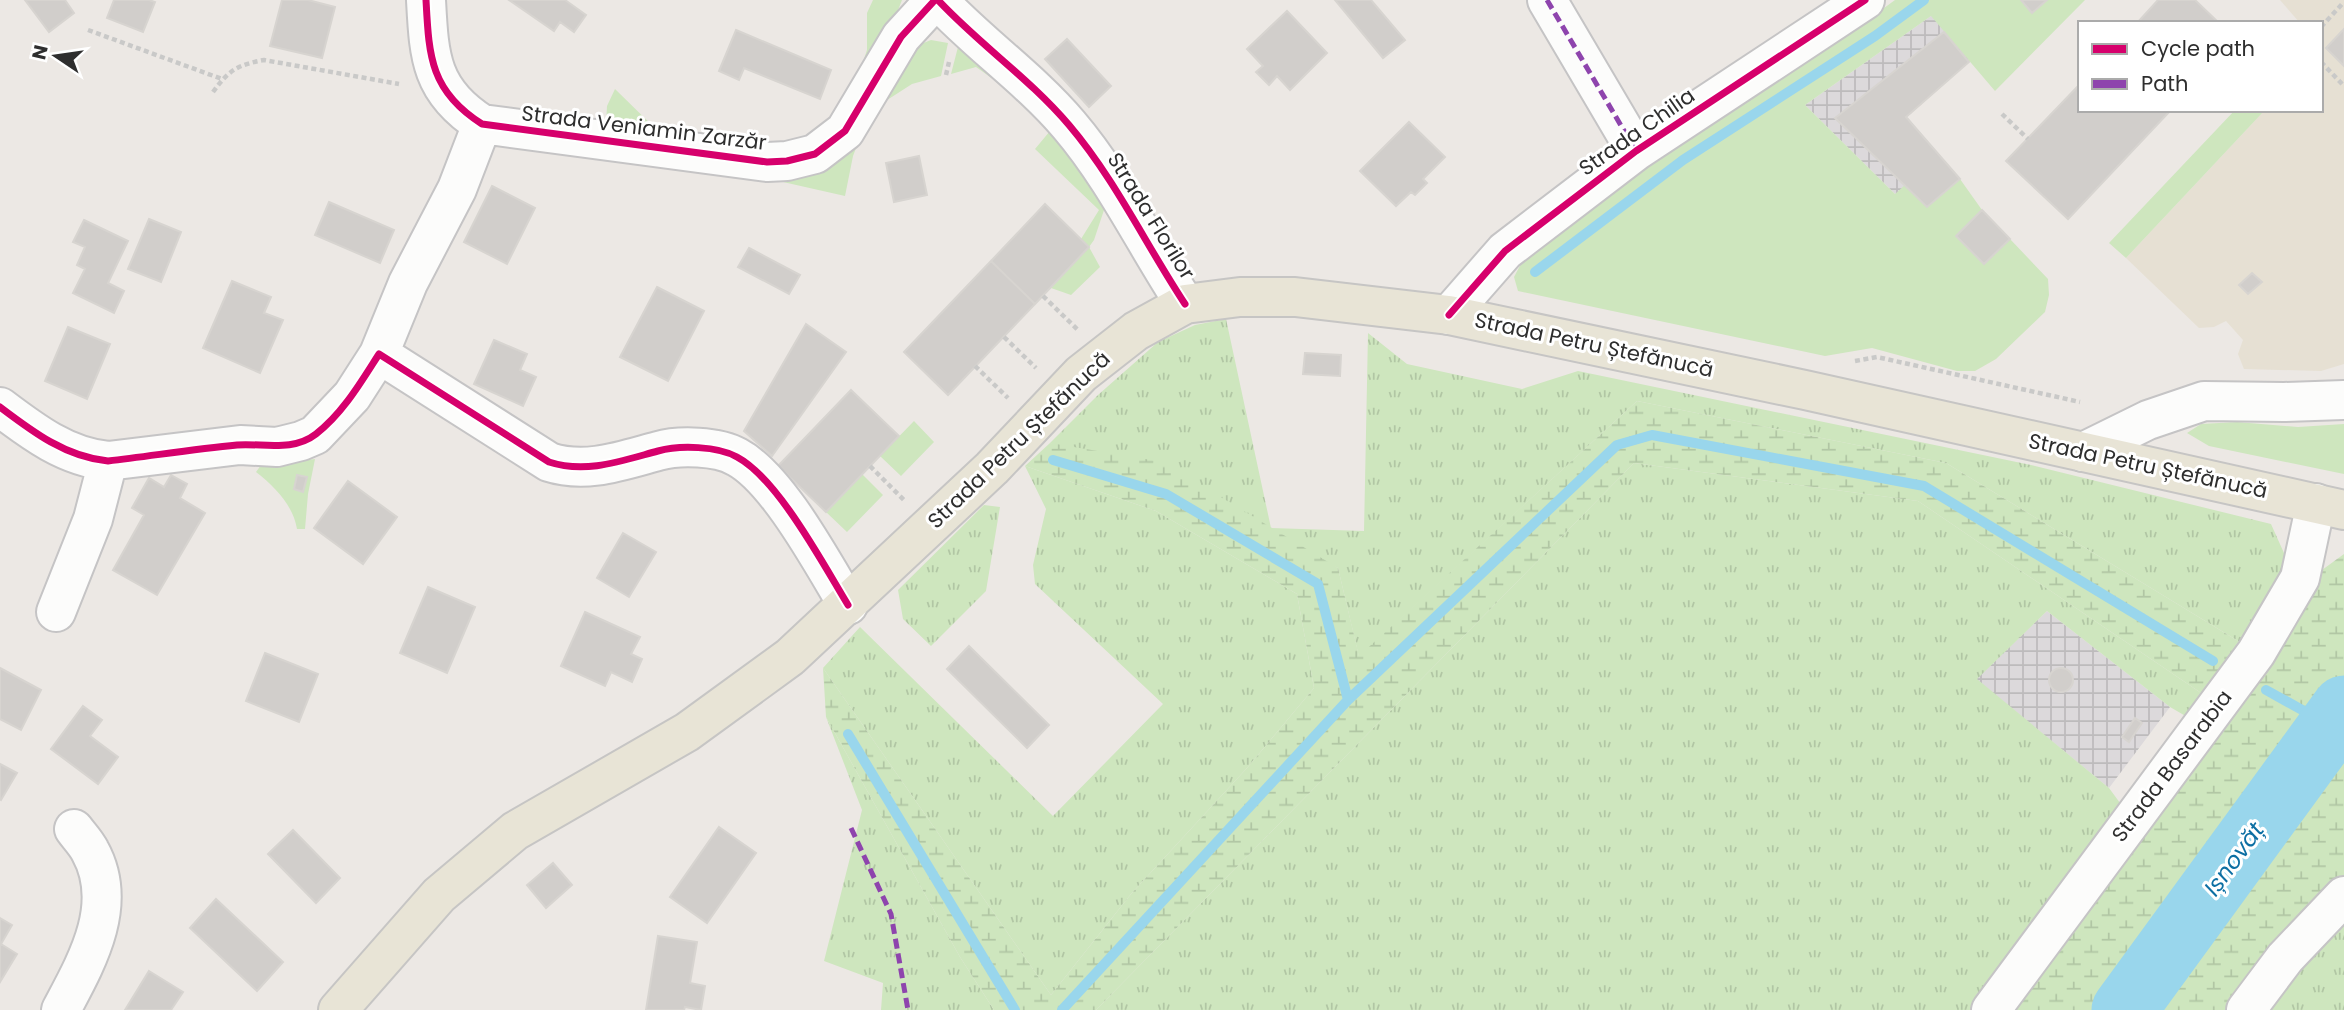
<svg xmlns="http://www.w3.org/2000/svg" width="2344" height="1010" font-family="Poppins,sans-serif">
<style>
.industrial{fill:url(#industrial-grid)}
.education{fill:#e6e0d3}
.grass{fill:url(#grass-tufts)}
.wetland{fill:url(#wetland-marsh)}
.garden{fill:#cee6be}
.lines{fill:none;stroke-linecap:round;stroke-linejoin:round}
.stream{stroke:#99d6ec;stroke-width:10}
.river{stroke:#99d6ec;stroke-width:65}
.building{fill:#d1cecb;stroke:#d7d4d0;stroke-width:2}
.minor-casing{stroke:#c5c4c5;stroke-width:42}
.major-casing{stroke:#c6c5c4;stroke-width:42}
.path{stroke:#c9c9c8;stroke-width:4.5;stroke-dasharray:5 3.5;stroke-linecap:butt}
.minor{stroke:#fcfcfb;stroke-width:38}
.major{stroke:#e8e4d6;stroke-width:38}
.quiet{stroke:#8e44ad;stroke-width:5;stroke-dasharray:10 5;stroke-linecap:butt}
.cycleway-casing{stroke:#fff;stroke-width:11}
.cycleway{stroke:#d6006c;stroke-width:7}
.labels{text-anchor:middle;stroke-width:6;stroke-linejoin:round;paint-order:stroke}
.street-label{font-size:21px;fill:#2e2e2e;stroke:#fff}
.water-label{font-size:23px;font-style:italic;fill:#0d6fa3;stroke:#fff}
</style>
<defs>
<pattern id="industrial-grid" width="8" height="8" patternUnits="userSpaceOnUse" patternTransform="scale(1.75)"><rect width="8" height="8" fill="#dcd9db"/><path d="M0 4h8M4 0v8" fill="none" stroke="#bdbbbc"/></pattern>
<pattern id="grass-tufts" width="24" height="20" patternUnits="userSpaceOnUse" patternTransform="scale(1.75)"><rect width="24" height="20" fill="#cee6be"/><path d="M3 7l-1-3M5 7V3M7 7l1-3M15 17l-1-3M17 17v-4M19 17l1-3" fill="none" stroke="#b1c6a4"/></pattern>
<pattern id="wetland-marsh" width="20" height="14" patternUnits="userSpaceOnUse" patternTransform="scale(1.75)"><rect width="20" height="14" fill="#cee6be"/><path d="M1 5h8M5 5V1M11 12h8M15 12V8" fill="none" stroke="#b1c6a4"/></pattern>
</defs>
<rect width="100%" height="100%" fill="#ece8e4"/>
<path class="industrial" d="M2047 0 1969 62 1907 117 1960 179 1927 207 1895 194 1805 105 1931 16Z
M2047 611 2170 707 2109 788 1976 679Z"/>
<path class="education" d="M2280 0H2344V364L2321 371 2244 369 2238 354 2243 340 2226 321 2214 327 2199 328 2126 258 2265 110H2321V23H2300Z"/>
<path class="grass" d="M1226 319 1271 528 1364 531 1368 333 1407 364 1522 389 1578 371 2031 465 2271 524 2288 562 2243 644 1946 463 1637 401 1359 657 1338 568 1050 443 1098 395 1158 342 1195 325Z
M1634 463 1918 501 2207 697 2189 718 2170 707 2047 611 1977 679 2109 788 2123 807 1972 1010H1096Z
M1025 466 1156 511 1297 594 1314 688 1247 768 1131 894 1051 995 823 668 860 627 1053 816 1163 704 1035 584 1033 565 1046 509Z
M984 505 1000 507 986 591 931 646 903 619 898 590Z
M826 717 960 957 994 1010H881L883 983 824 961 862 810Z
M2344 911V1010H2259Z"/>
<path class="wetland" d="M1637 401 1946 463 2243 644 2207 697 1918 501 1634 463 1096 1010H994L960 957 826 717 823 668 1051 995 1131 894 1247 768 1314 688 1297 594 1156 511 1025 466 1050 443 1163 462 1338 568 1359 656Z
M2344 554V882L2230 1010H2007L2261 666 2322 570Z"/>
<path class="garden" d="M873 0H902L885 43 855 86 867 50V13Z
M1895 0H2085L1995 91 1931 16 1805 105 1895 194 1905 185 1927 207 1960 179 1982 210 1956 236 1984 264 2010 239 2048 279 2049 295 2045 312 1996 359 1975 371H1957L1872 348 1825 356 1518 291 1514 277 1523 260 1630 175 1854 30Z
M931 40 948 43 941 76 912 84 870 111 853 156 845 196 713 166 776 170 906 50Z
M958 47 1027 94 1105 207 1094 240 1089 247 1100 267 1071 295 1051 288 1089 247 1081 239 1099 210 1035 149 1050 131 1013 93 976 67 951 74Z
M615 89 663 136 606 125 607 106Z
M2235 110H2265L2126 258 2109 243Z
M914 421 934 442 901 476 880 456Z
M2237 422 2298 427 2344 424V474L2209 446 2187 433 2201 424Z
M315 459 308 494 305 529H297C293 505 275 487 256 472L264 461 291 462Z
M862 474 883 495 847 532 826 512Z"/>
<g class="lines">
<path class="stream" d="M1535 272 1683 160 1875 36 1924 0
M1053 460 1166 494 1318 584 1348 700 1062 1010
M2266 690 2331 726
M1348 700 1617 445 1652 435 1924 486 2213 661
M848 734 1015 1010"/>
<path class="river" d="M2124 1010 2344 708"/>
</g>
<path class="building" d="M25 0H65L74 13 49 32Z
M114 0H149L155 2 143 32 107 18Z
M282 0H308L335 7 322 58 270 46Z
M509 0H565L586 15 574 32 560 22 554 31Z
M1335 0H1371L1405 40 1383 58Z
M2021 0H2047L2032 13Z
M2158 0H2195L2219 23H2137Z
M1287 11 1327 53 1290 90 1277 76 1269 85 1256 72 1263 66 1247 49Z
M2344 29V66L2326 48Z
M736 30 831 70 820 99 744 68 739 80 719 71Z
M1944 32 1969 62 1906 117 1960 179 1927 207 1835 118Z
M1067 39 1111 86 1089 107 1045 59Z
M2080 84V110H2171L2068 219 2006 161Z
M1409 122 1445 157 1423 179 1427 183 1415 195 1411 192 1396 206 1360 171Z
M919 156 927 195 894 202 886 163Z
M492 186 535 208 507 264 464 242Z
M329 202 394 230 380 263 315 235Z
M1045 204 1089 247 1035 304 991 261Z
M1982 210 2010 239 1984 264 1956 236Z
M149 219 181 232 161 282 128 269Z
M84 220 128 241 108 283 124 291 114 313 73 293 85 269 77 265 85 247 73 242Z
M749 248 800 275 789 294 738 267Z
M991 261 1035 304 948 395 904 352Z
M2252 273 2262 282 2248 294 2239 285Z
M232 281 271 297 264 313 283 320 260 373 203 348Z
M657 287 704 311 668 381 620 357Z
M806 324 846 352 772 456 744 431Z
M68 327 110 344 87 399 45 381Z
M494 340 527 354 520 370 536 377 523 406 474 384Z
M1305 353 1341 355 1340 376 1303 374Z
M851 390 899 436 826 512 778 466Z
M171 475 187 484 180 498 205 513 157 595 113 570 144 515 132 508 149 478 164 487Z
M297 475 307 477 303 492 294 489Z
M348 481 397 517 363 564 314 528Z
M623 533 656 552 629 597 597 578Z
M428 587 475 607 447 673 400 653Z
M585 612 640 637 631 654 642 659 632 682 611 672 605 686 561 666Z
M969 646 1049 725 1027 748 947 669Z
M265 653 318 674 299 722 246 701Z
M2049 680a12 12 0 1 1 24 0a12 12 0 1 1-24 0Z
M0 668 41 690 21 730 0 719Z
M83 706 102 720 90 736 118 757 98 784 51 749Z
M2135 718 2142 723 2129 742 2122 737Z
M0 764 17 773 1 800 0 799Z
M719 827 756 853 707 923 670 897Z
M293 830 340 878 316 903 268 854Z
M553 863 572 885 546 908 527 885Z
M216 899 283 962 257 991 190 928Z
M0 918 12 925 1 944 17 954 0 982Z
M658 936 697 942 690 983 705 986 701 1010 685 1007 684 1010H646Z
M149 971 183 992 171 1010H125Z"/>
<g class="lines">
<g class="minor-casing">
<path id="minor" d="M426 0C429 56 430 91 482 124L767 162 787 161 815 154 845 131 901 37 935 0
M938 0C979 44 1030 79 1069 125 1115 179 1146 245 1185 304
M1547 0 1636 151
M1449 315 1505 251 1636 151 1865 0
M379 354 549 462C586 474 621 461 658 451 679 445 718 446 737 457 778 479 823 564 848 605
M0 407C33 432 66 457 108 461L240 445 277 447 301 441 315 435 352 396 379 354 408 283 457 189 482 124
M2083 452 2148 420 2204 401 2284 402 2344 400
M56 612 93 519 108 461
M61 1010C86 963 120 905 90 851 86 843 79 836 74 829
M1991 1010 2256 653 2300 578 2316 503
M2246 1010 2285 958 2344 896"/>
</g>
<g class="major-casing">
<path id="major" d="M338 1010 439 895 515 831 687 732 790 657 992 468 1081 374 1136 331 1185 304 1240 297H1295L1449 315 1805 390 2344 510"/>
</g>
<path class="path" d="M2321 27 2344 2
M88 30 222 79
M2321 62 2344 86
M946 75 949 62
M213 92C229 70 237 65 264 60L399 84
M2002 114 2028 139
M1043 296 1078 330
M1004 337 1036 368
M1855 361 1877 357 2080 402
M975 366 1008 398
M870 466 904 500"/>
<use href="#minor" class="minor"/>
<use href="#major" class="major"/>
<path class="quiet" d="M1547 0 1636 151
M851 828 891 914 908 1010"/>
<g class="cycleway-casing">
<path id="cycleway" d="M426 0C429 56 430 91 482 124L767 162 787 161 815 154 845 131 901 37 935 0
M938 0C979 44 1030 79 1069 125 1115 179 1146 245 1185 304
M1449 315 1505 251 1636 151 1865 0
M0 407C33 432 66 457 108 461 151 456 194 449 237 445 263 443 293 452 316 434 343 413 361 382 379 354L549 462C586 474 621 461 658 451 679 445 718 446 737 457 778 479 823 564 848 605"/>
</g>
<use href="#cycleway" class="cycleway"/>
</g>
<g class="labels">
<g class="street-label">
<text transform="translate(644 128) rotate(7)" y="7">Strada Veniamin Zarzăr</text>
<text transform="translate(1637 132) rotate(-35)" y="7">Strada Chilia</text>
<text transform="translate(1151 216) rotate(58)" y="7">Strada Florilor</text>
<text transform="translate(1594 345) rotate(12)" y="7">Strada Petru Ștefănucă</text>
<text transform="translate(1019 440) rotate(-44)" y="7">Strada Petru Ștefănucă</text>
<text transform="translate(2148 466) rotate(12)" y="7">Strada Petru Ștefănucă</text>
<text transform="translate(2172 766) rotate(-53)" y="7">Strada Basarabia</text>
</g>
<g class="water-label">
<text transform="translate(2234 859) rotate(-54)" y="8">Ișnovăț</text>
</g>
</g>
<rect x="2078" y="21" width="245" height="91" fill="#ffffff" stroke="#ababab" stroke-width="2"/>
<rect x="2092" y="44" width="35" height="10" fill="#d6006c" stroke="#ababab" stroke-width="2"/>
<text x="2141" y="56" font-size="21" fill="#2e2e2e">Cycle path</text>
<rect x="2092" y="79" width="35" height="10" fill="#8e44ad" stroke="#ababab" stroke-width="2"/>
<text x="2141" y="91" font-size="21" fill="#2e2e2e">Path</text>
<g transform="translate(56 56) rotate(283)" stroke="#ffffff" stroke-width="5" paint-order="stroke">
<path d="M0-5L12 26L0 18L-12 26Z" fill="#2e2e2e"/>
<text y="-10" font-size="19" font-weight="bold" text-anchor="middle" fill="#2e2e2e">N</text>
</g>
</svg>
